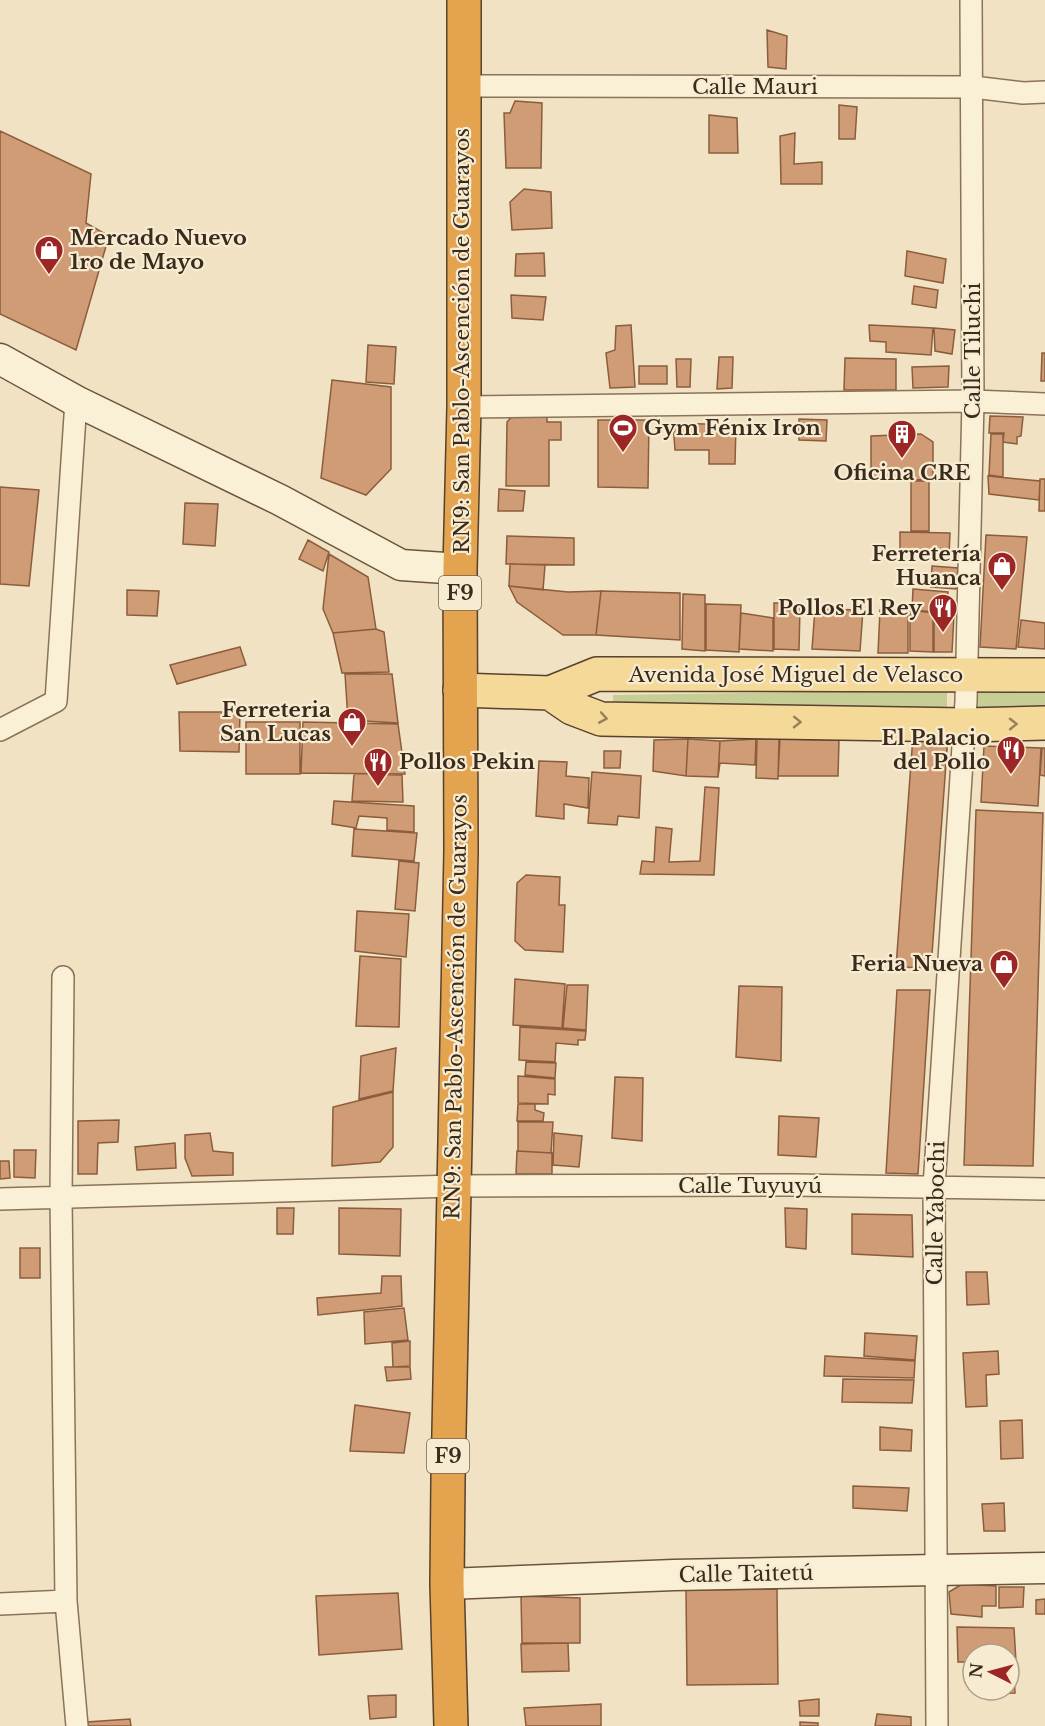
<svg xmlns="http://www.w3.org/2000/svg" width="1045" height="1726" font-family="'Libre Baskerville',serif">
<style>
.green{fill:#c7ce95}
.building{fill:#cf9c76;stroke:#8b5d3d;stroke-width:1.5}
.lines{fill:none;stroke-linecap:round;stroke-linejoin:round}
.street-casing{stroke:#8a7358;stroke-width:24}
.secondary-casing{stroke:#6c543c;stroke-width:33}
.primary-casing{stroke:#58412d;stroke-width:36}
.highway-casing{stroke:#58412d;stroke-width:36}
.street{stroke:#faf0d6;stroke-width:21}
.secondary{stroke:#faf0d6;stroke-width:30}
.primary{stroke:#f4d998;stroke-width:33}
.highway{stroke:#e3a34f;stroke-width:33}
.oneway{stroke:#97825a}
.labels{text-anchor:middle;stroke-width:4.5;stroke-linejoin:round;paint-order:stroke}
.shield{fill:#f7ecd2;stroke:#736553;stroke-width:1.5}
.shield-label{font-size:20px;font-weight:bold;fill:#3a2b1d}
.street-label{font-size:21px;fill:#3a2b1d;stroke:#f7ecd2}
.poi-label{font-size:21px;font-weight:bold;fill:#3a2b1d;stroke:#f7ecd2;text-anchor:end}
</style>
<rect width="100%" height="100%" fill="#f0e2c2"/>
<path class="green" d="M947 690V712L613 706V695Z
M977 693H1045V708H976Z"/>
<path class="building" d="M767 30 787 36 786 69 768 67Z
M515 101 542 103 541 168H506L504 113H510Z
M839 105 857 107 855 139H839Z
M709 115 737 118 738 153H709Z
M0 131 91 174 86 223 109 236 76 350 0 314Z
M795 133 794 164 822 162V184H781L780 136Z
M524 189 551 192 552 228 512 230 510 202Z
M907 251 946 259 943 283 905 276Z
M544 253 545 276H515L516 254Z
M914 286 938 290 936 308 912 304Z
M511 295 546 297 543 320 512 318Z
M631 325 635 387 610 388 606 353 615 350 616 326Z
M869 325 933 328 931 355 886 352V342L870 341Z
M934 328 955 330 952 354 935 351Z
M368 345 396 347 394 384 366 382Z
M1042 353H1045V381H1041Z
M719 357H733L732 388 717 389Z
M845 358 896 359V390H844Z
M676 359H691L690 387H677Z
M639 366H667V384H639Z
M949 366 948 387 913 388 912 367Z
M332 380 391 387V469L366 495 321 478Z
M514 414H547V422H561V440H549V486H506L507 422Z
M990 416 1023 417 1021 436 1017 437V444L1003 442 1004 433H989Z
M799 419 827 420 826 441 799 440Z
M598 420H649L648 488 598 487Z
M673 423 736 425 735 464H709V450H675Z
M921 434 933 442V480L871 479V436Z
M991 434H1003V477L989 475Z
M988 476 1040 481 1039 500 989 494Z
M1040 479H1045V511H1039Z
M911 481H929V531H911Z
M0 487 39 490 29 586 0 584Z
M499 489 525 491 523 511H498Z
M185 503 218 504 215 546 183 544Z
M900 532 950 533 949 555 900 554Z
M986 535 1027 537 1016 649 980 647Z
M507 536 574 538V565L506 564Z
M308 540 329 552 323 571 299 559Z
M329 554 368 577 376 629 333 633 323 609Z
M510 564 545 565 543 590 509 586Z
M932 566 958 568 956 589 931 587Z
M509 586 568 592 601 591 596 635H563L517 602Z
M913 589 948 592 947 613 912 610Z
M127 590 159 591 157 616 127 615Z
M601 591 680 593V640L596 635Z
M683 594 705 595V651L682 649Z
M774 603H784L783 606 800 608 799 650 774 649Z
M706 604 741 605 739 652 706 650Z
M815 609 863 610 860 651 812 649Z
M880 610 908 611V653H878Z
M910 610 933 613V652L910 651Z
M741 613 773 618V651L739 649Z
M934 614 954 615 952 652H934Z
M1021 620 1045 623V649L1018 647Z
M376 629 384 632 389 672 342 673 333 633Z
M240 647 246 665 177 684 170 665Z
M345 674H392L398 723 348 720Z
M179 712H240L239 752 180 751Z
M246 722H300V774H246Z
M303 722 398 724 405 774 301 773Z
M913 736H948L931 968 896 967Z
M688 739 686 776 653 771 654 740Z
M688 739 720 741 718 777 686 776Z
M756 739 755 765 720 763 718 777 720 741Z
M757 739H779L778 779 756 778Z
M780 739 839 740 838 776H778Z
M984 746 1041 748 1038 806 981 802Z
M1042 748H1045V776L1040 775Z
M604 751H621L620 768H604Z
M539 761 567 762 566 776 589 778 588 808 564 804V819L536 816Z
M592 772 641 776 639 818 618 816 617 825 588 823Z
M354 774 402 775 403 802 352 801Z
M705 787 719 788 714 875 640 874 642 861 654 862 656 827 672 829 669 862 700 861Z
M334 801 414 806V832L387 830V818L359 816 356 828 332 824Z
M976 810 1043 813 1033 1166 964 1165Z
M354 829 417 833 414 861 352 856Z
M399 861 419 863 415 911 395 909Z
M526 875 560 877 559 905H565L563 952 525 950 515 941 517 883Z
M357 911 409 914 406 957 355 951Z
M360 956 401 959 399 1027 356 1026Z
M515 979 565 984 562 1028 513 1025Z
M567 985H588L586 1030 563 1028Z
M739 986 782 987 781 1061 736 1057Z
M897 990H930L918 1174 886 1173Z
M520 1027 586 1031 585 1040H578V1045L556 1043 555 1062 519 1060Z
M396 1048 393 1091 359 1099 361 1056Z
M526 1062 556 1063 555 1078 525 1075Z
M518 1076 555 1079V1095L548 1094V1104L518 1103Z
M615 1077 643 1078 642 1141 612 1138Z
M393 1092V1147L380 1162 332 1166 333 1107Z
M518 1104H535V1110L544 1113 543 1121H517Z
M779 1116 819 1118 816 1157 778 1155Z
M119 1120 118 1142 98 1143 97 1174H78V1121Z
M518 1122H553L551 1153 518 1151Z
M210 1133 213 1151 233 1153V1175L192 1176 185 1158V1135Z
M554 1133 582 1136 579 1167 553 1165Z
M175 1143 176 1168 137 1170 135 1147Z
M14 1150H36L35 1178 14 1177Z
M517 1151 552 1153V1174H516Z
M0 1161H9L10 1178 0 1179Z
M277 1208H294L293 1234H277Z
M339 1208 401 1209 400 1256 339 1254Z
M785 1208 807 1209 806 1249 786 1247Z
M852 1214 912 1215 913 1257 852 1254Z
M20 1248H40V1278H20Z
M966 1272H987L989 1304 967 1305Z
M382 1276H401L402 1306 318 1315 317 1298 381 1293Z
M404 1308 408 1340 365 1344 364 1312Z
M865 1333 917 1336 915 1360 864 1356Z
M410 1341V1366L393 1367 392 1343Z
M998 1351 999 1374 986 1375 987 1406 966 1407 963 1353Z
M825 1356 915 1361 914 1378 824 1376Z
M385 1367H410L411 1379 387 1381Z
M843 1379 914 1380 912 1403 842 1402Z
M355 1405 410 1413 404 1453 350 1451Z
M1022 1420 1023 1458 1001 1459 1000 1421Z
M880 1427 912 1430 911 1451 880 1450Z
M853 1486 909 1488 907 1511 853 1508Z
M1004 1503 1005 1531H984L982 1504Z
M962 1584 996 1586V1606H982V1617L951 1614 949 1592Z
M999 1587H1024L1023 1607 999 1608Z
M777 1589 778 1684 687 1685 686 1590Z
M398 1593 402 1649 319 1655 316 1596Z
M521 1596 580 1598V1643H522Z
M1045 1599V1614H1036V1600Z
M957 1627 1014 1628 1016 1662H1009V1654H973V1662H958Z
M568 1643 569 1671 522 1672 521 1644Z
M1014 1673 1015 1693 984 1694V1690H1009V1674Z
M396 1695V1717L370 1719 368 1696Z
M819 1699V1716H800L799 1701Z
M601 1704V1726H526L524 1708Z
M877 1714 911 1717V1726H875Z
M130 1719 131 1726H88L87 1722Z
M800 1722 818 1723V1726H800Z"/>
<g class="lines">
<g class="street-casing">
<path id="street" d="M464 86 973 87 1023 93 1045 92
M464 407 973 401 1045 404
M0 730 56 701 76 401
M63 977 61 1197 66 1601 77 1726
M0 1199 454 1186 793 1185 1045 1189
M0 1604 66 1601
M937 1726 934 1187 966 701 973 401 971 0"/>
</g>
<g class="secondary-casing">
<path id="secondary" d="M0 359 76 401 280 500 401 565 460 569
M447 1584 674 1575 1045 1568"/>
</g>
<g class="primary-casing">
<path id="primary" d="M460 690 550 693 597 674 1045 675
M550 693 572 708 601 719 965 725 1045 723"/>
</g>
<g class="highway-casing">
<path id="highway" d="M451 1726 447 1584 448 1480 461 851 460 569 464 407V0"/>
</g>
<use href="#street" class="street"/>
<use href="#secondary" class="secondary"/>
<use href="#primary" class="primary"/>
<use href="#highway" class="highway"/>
</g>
<defs><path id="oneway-chevron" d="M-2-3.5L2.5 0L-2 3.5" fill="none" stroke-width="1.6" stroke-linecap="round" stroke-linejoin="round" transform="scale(1.5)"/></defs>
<g class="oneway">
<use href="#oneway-chevron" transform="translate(603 718) rotate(10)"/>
<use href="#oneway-chevron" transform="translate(797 722) rotate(1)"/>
<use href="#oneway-chevron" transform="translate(1013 724) rotate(-1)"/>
</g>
<defs>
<g id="shop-pin" transform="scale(1.5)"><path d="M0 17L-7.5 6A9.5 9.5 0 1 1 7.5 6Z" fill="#9c2626" stroke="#f7ecd2"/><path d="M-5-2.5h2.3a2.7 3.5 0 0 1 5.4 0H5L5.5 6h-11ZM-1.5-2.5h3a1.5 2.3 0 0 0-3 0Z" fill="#fff"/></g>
<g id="stadium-pin" transform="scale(1.5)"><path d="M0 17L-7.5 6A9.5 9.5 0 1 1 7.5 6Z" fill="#9c2626" stroke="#f7ecd2"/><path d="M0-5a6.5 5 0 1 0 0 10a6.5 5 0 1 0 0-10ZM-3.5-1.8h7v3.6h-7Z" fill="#fff"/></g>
<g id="building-pin" transform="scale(1.5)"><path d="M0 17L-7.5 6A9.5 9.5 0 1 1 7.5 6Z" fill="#9c2626" stroke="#f7ecd2"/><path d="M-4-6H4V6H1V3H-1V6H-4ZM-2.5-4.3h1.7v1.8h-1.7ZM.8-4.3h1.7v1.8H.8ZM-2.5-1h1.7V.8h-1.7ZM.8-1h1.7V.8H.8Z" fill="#fff"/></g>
<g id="restaurant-pin" transform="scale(1.5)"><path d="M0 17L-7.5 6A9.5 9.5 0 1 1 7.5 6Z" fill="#9c2626" stroke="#f7ecd2"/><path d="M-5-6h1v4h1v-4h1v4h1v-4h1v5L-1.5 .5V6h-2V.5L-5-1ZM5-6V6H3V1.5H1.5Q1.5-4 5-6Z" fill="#fff"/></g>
</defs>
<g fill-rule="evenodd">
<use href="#shop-pin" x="49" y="250"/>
<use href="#stadium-pin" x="623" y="428"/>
<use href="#building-pin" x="902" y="434"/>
<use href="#shop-pin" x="1002" y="566"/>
<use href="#restaurant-pin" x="943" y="608"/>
<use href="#shop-pin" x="352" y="722"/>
<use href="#restaurant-pin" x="1011" y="750"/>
<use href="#restaurant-pin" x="378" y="762"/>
<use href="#shop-pin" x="1004" y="964"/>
</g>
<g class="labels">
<g class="shield">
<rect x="439" y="576" width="42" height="34" rx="4.5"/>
<rect x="427" y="1439" width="42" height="34" rx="4.5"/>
</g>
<g class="shield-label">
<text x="460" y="600">F9</text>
<text x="448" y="1463">F9</text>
</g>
<g class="street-label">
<text x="755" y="94">Calle Mauri</text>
<text transform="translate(462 341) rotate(-90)" y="7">RN9: San Pablo-Ascención de Guarayos</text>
<text transform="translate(973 351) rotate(-90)" y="7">Calle Tiluchi</text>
<text x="796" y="682">Avenida José Miguel de Velasco</text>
<text transform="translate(456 1007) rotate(-89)" y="7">RN9: San Pablo-Ascención de Guarayos</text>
<text x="750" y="1193">Calle Tuyuyú</text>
<text transform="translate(936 1213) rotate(-89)" y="7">Calle Yabochi</text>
<text transform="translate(746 1574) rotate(-1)" y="7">Calle Taitetú</text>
</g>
<g class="poi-label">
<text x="70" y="245" text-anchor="start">Mercado Nuevo<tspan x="70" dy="24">1ro de Mayo</tspan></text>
<text x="644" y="435" text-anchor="start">Gym Fénix Iron</text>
<text x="902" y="480" text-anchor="middle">Oficina CRE</text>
<text x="981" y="561">Ferretería<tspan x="981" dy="24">Huanca</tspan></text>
<text x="922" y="615">Pollos El Rey</text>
<text x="331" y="717">Ferreteria<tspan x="331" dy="24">San Lucas</tspan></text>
<text x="990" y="745">El Palacio<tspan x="990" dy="24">del Pollo</tspan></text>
<text x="399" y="769" text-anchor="start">Pollos Pekin</text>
<text x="983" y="971">Feria Nueva</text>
</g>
</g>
<g transform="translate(991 1672) rotate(276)"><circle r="28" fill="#f7ecd2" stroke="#ab9f8a" stroke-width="1.5"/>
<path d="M0-4.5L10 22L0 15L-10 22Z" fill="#9c2626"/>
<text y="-9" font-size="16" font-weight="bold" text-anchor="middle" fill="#3a2b1d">N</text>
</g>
</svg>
